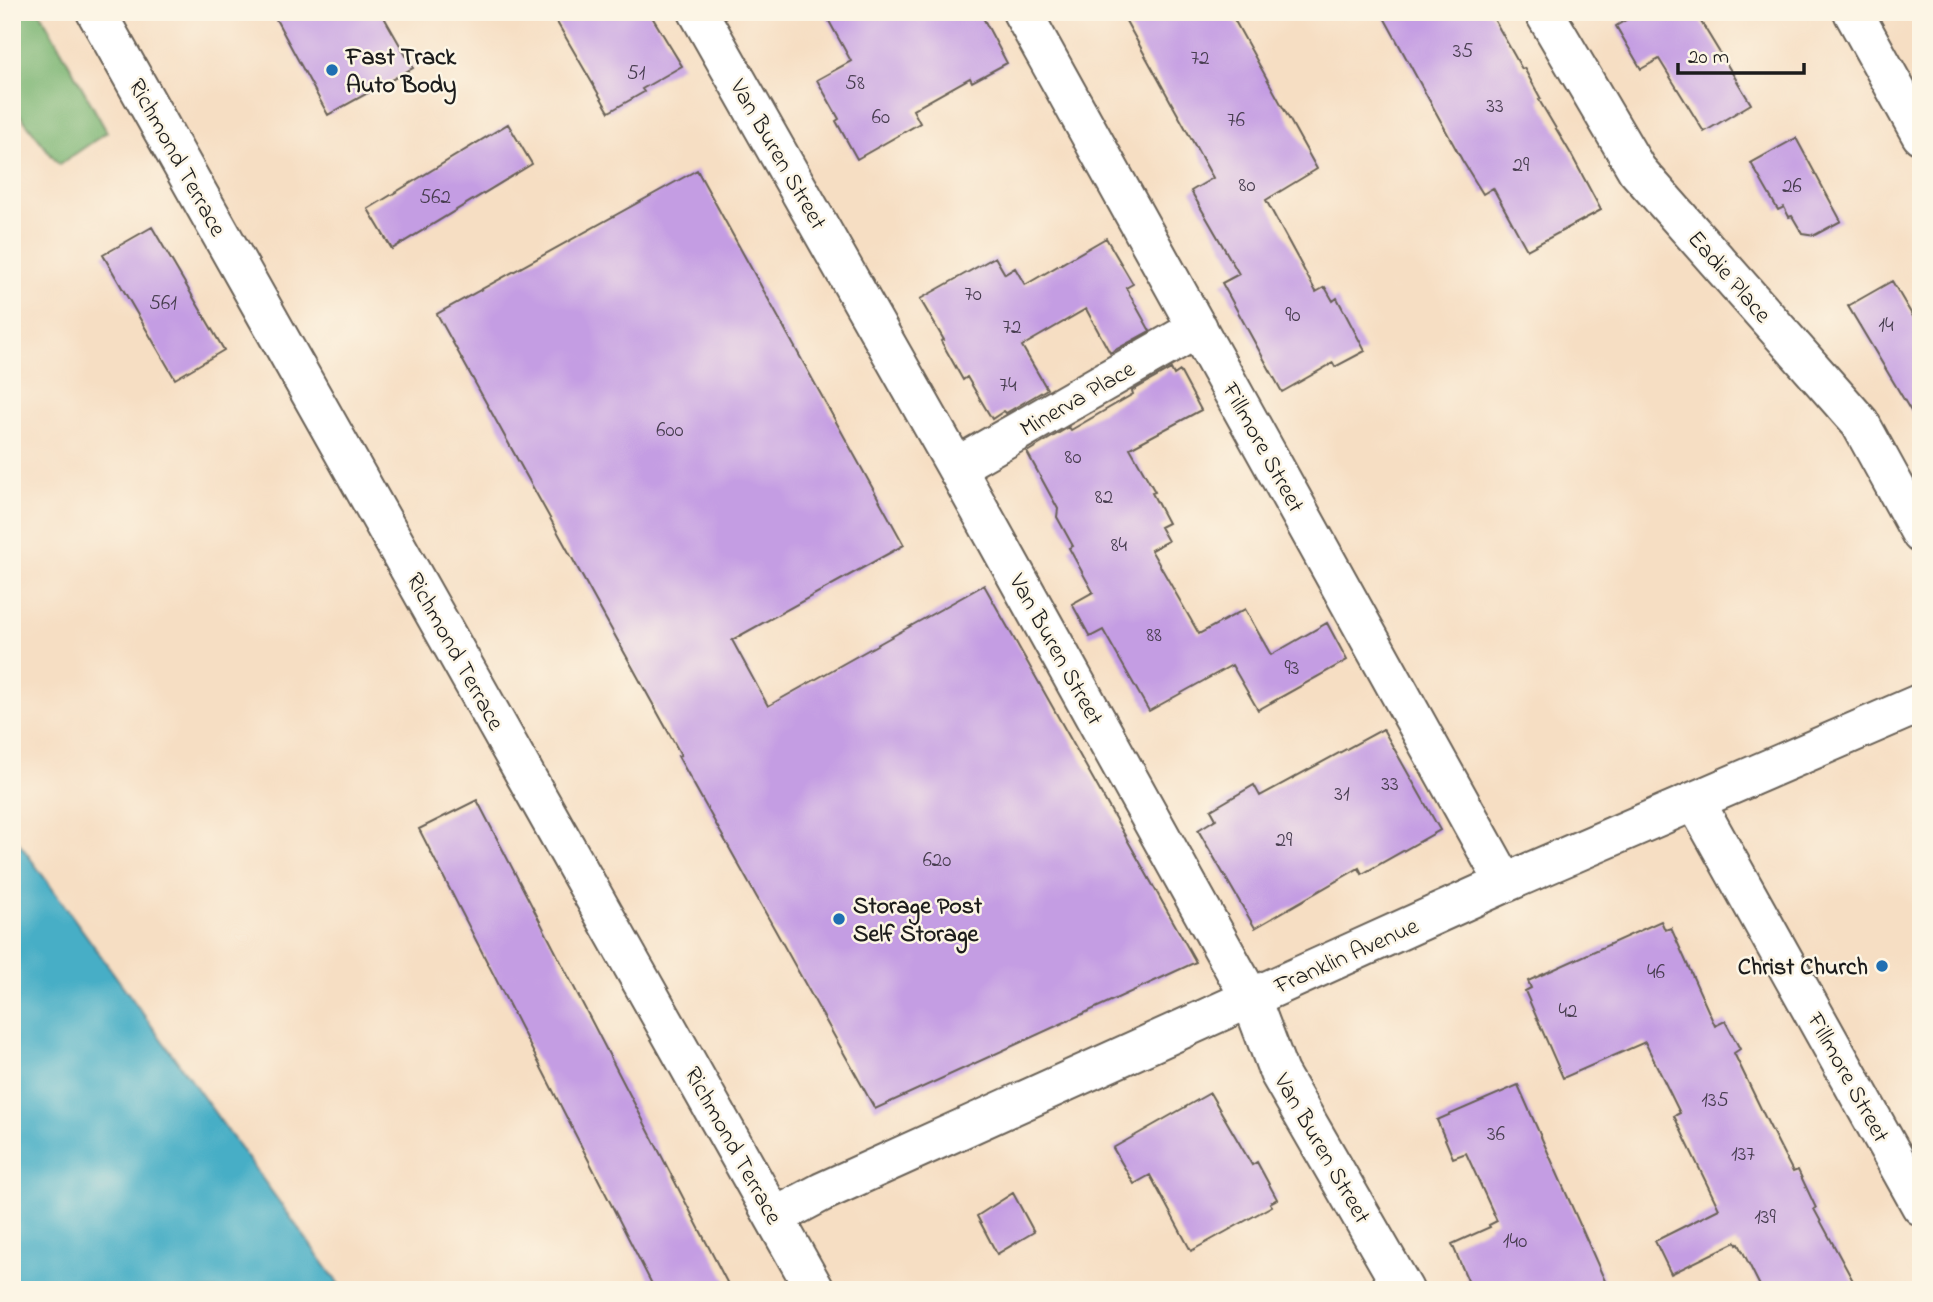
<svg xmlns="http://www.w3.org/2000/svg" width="1933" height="1302" font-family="'Indie Flower',sans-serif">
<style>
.forest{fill:#7bb573;stroke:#4c6848;stroke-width:2}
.water{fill:#46aec6;stroke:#316571;stroke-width:2}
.building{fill:#c49de3}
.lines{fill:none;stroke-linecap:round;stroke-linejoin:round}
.minor-casing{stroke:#686056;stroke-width:42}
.major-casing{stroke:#686056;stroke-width:42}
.minor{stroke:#fff;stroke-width:38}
.major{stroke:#fff;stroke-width:38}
.poi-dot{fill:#1f6fb2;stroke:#fcf5e5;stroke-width:2.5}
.labels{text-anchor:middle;stroke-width:5;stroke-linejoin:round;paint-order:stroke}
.number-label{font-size:21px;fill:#463c4e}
.poi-label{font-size:24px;font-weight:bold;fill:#1c1c1c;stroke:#fcf5e5;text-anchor:start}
.street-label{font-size:24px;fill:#1c1c1c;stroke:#fcf5e5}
</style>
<rect width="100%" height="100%" fill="#fcf5e5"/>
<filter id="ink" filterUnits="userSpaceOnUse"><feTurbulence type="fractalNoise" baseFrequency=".0143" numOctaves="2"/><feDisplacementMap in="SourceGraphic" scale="14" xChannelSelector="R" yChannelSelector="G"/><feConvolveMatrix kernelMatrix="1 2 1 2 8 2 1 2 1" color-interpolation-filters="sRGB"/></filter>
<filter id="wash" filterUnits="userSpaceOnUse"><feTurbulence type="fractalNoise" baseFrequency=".00686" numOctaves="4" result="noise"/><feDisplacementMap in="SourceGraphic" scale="28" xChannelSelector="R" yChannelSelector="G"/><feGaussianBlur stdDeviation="1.57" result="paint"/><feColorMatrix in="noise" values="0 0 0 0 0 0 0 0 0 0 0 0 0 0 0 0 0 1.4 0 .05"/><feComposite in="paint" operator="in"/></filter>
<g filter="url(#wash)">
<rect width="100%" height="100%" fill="#f6dec3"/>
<path class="forest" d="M12 12H40L107 132 59 165 12 105Z"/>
<path class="water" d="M12 833 343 1290H12Z"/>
<g id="blocks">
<path class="building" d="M272 12H381L413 68 328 115Z
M551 12H649L682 66 642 89 644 92 609 112Z
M824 12H980L1007 63 972 82 970 78 913 110 920 123 857 159 836 121 839 119 817 80 851 61Z
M1121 12H1230L1317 169 1266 200 1316 292 1325 287 1333 301 1337 298 1365 351 1335 367 1333 363 1282 392 1222 283 1239 274 1191 191 1213 178Z
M1381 12H1490L1522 69 1524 68 1541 99 1539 100 1571 154 1601 210 1527 250 1493 188 1483 194 1462 160Z
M1639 12H1695L1751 104 1704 132 1659 59 1641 69 1616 26Z
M508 124 532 164 392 249 368 209Z
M1796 138 1841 221 1815 235 1802 233 1792 216 1789 217 1784 207 1778 210 1751 163Z
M697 170 904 545 732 640 768 706 984 585 1196 962 875 1109 678 756 681 755 437 314Z
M152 227 224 350 175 379 103 255Z
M1106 238 1133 284 1126 288 1150 331 1110 353 1086 309 1022 346 1047 389 1006 413 1004 411 992 419 967 377 963 380 941 341 944 340 920 299 995 257 1005 274 1015 268 1025 285Z
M1892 281 1921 330V428L1848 306Z
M1171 369 1174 375 1180 371 1201 410 1130 448 1155 492 1152 493 1168 523 1160 527 1168 541 1151 550 1199 634 1245 609 1271 655 1327 623 1347 660 1258 710 1232 665 1149 711 1103 630 1090 637 1072 604 1093 592 1069 548 1073 546 1057 517 1058 509 1027 452 1069 427 1071 430 1133 394 1132 391Z
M1383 729 1440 830 1362 874 1359 868 1255 928 1198 830 1216 819 1211 810 1254 785 1260 796Z
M477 800 731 1290H655L419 829Z
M1661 921 1665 930 1671 928 1715 1026 1725 1021 1740 1049 1734 1053 1765 1117 1793 1172 1798 1170 1816 1208 1814 1209 1858 1290H1762L1739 1244 1737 1245 1736 1242 1671 1274 1655 1241 1719 1209 1674 1116 1680 1113 1645 1042 1563 1078 1525 991 1531 988 1528 981Z
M1518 1085 1609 1290H1472L1452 1244 1490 1227 1489 1225 1497 1221 1466 1153 1453 1158 1437 1120Z
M1210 1093 1252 1165 1257 1162 1277 1199 1270 1203 1272 1206 1191 1251 1150 1175 1134 1184 1113 1148Z
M1013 1193 1034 1232 997 1254 977 1216Z"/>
</g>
</g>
<g filter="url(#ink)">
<use href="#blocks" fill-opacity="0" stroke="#686056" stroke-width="2"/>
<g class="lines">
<g class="minor-casing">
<path id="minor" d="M698 12 956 467 1227 956 1251 999 1279 1073 1404 1290
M1022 12 1505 883
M1544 12 1637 170 1860 423 1921 534
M1853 12 1921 135
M956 467 1198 328
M1695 801 1921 1206
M775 1217 822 1192 1505 883 1921 703"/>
</g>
<g class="major-casing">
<path id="major" d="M96 12 815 1290"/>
</g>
<use href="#minor" class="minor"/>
<use href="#major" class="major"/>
</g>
</g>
<g class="poi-dot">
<circle cx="332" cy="70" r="7"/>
<circle cx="839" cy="919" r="7"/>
<circle cx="1882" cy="966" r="7"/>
</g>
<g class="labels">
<g class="number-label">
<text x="1463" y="57">35</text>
<text x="1200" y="64">72</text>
<text x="636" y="79">51</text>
<text x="855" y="89">58</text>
<text x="1495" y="112">33</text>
<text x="881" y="123">60</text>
<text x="1236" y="126">76</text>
<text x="1521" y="171">29</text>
<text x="1247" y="191">80</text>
<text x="1792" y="192">26</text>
<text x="435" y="203">562</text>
<text x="973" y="300">70</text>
<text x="163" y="309">561</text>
<text x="1293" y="321">90</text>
<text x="1886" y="331">14</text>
<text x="1012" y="333">72</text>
<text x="1008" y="391">74</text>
<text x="670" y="436">600</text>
<text x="1073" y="463">80</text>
<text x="1104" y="503">82</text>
<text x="1119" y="551">84</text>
<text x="1154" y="641">88</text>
<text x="1292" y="674">93</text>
<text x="1390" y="790">33</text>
<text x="1342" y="800">31</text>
<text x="1284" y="846">29</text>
<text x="937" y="866">620</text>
<text x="1656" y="978">46</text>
<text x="1568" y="1017">42</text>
<text x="1715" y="1106">135</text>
<text x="1496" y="1140">36</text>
<text x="1743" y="1160">137</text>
<text x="1765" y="1223">139</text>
<text x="1515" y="1247">140</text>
</g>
<g class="poi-label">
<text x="346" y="64">Fast Track<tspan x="346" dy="28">Auto Body</tspan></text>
<text x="853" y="913">Storage Post<tspan x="853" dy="28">Self Storage</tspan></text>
<text x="1868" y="974" text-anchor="end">Christ Church</text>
</g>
<g class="street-label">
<text transform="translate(779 154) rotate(60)" y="8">Van Buren Street</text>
<text transform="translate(178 157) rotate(61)" y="8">Richmond Terrace</text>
<text transform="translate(1730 276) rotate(49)" y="8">Eadie Place</text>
<text transform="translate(1077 398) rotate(-30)" y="8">Minerva Place</text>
<text transform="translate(1264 447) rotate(61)" y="8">Fillmore Street</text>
<text transform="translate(1057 649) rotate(61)" y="8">Van Buren Street</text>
<text transform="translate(456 651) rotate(61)" y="8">Richmond Terrace</text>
<text transform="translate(1346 955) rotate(-24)" y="8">Franklin Avenue</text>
<text transform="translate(1849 1077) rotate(61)" y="8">Fillmore Street</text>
<text transform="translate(734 1145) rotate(61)" y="8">Richmond Terrace</text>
<text transform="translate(1323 1148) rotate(60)" y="8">Van Buren Street</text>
</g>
</g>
<rect width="1933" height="1302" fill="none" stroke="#fcf5e5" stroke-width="42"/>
<path d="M1678 63v10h126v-10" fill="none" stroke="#1c1c1c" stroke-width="3.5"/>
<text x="1688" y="63" font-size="21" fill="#1c1c1c" stroke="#fcf5e5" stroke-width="5" paint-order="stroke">20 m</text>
</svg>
